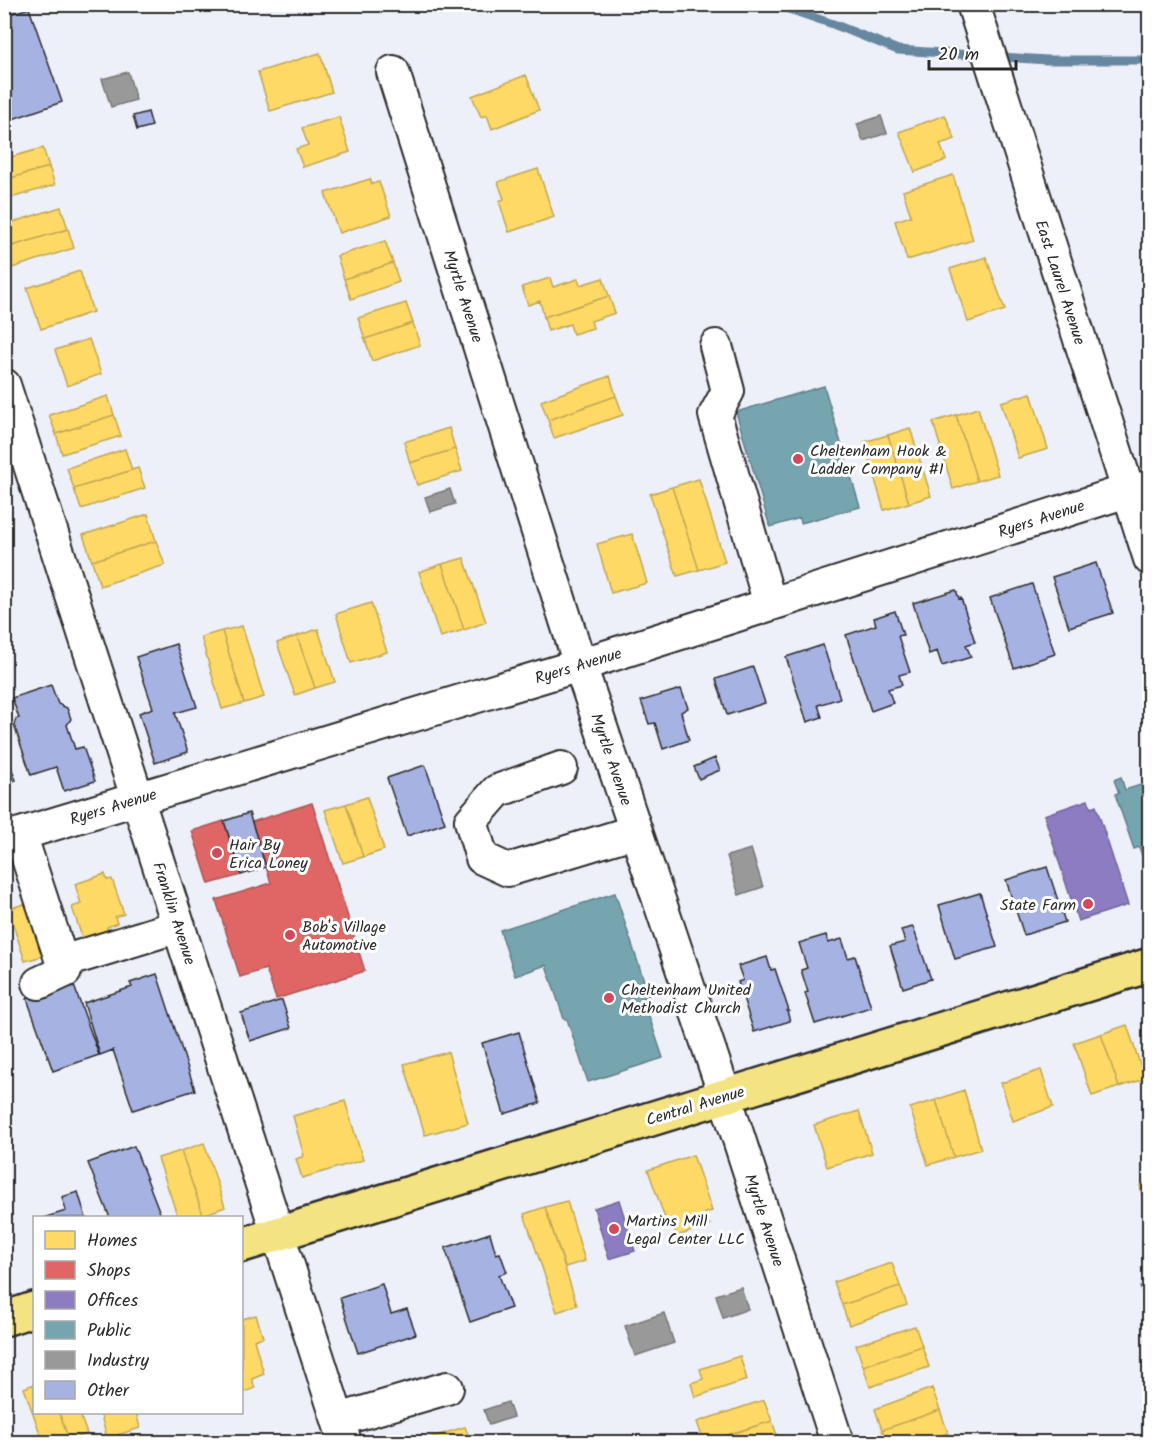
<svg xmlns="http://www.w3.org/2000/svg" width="1154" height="1447" font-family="Kalam,sans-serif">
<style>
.homes{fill:#ffd966;stroke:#bfa554;stroke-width:1.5}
.shops{fill:#e06666;stroke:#aa5454;stroke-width:1.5}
.offices{fill:#8e7cc3;stroke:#706495;stroke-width:1.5}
.public{fill:#76a5af;stroke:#608087;stroke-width:1.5}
.industry{fill:#999;stroke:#787878;stroke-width:1.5}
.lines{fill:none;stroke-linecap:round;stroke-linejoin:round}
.stream{stroke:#66879f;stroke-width:9}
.building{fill:#a6b2e2;stroke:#2b2b2b;stroke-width:1.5}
.minor-casing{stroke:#2b2b2b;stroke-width:36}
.major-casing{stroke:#2b2b2b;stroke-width:38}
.minor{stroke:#fff;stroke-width:32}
.major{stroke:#f4e382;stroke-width:33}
.poi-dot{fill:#d1495b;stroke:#fff;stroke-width:2}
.labels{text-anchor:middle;stroke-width:6;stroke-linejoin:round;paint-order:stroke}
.street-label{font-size:16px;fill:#2b2b2b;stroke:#fff}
.poi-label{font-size:16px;fill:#2b2b2b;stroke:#fff;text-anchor:start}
</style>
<rect width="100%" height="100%" fill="#edf0f9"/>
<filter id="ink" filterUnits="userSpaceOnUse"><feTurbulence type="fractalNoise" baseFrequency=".0167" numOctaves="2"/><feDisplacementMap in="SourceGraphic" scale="12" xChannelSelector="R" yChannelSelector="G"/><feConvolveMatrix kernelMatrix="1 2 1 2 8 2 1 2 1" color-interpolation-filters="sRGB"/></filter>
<g filter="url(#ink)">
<path class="homes" d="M320 53 332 92 270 111 258 72Z
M526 75 539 110 492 129 487 115 481 117 472 96Z
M945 115 955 139 940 144 946 160 915 172 899 132Z
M339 117 350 152 303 167 296 149 308 145 302 128Z
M43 148 49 167 4 180V159Z
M49 167 55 185 4 200V180Z
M538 169 554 217 509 232 499 201 504 199 498 182Z
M953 175 973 240 907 260 895 221 911 216 903 191Z
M370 179 372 184 379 182 391 216 339 233 325 193Z
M61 207 68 229 6 248 4 225Z
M68 229 74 248 12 268 6 248Z
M385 241 393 263 344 279 337 256Z
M986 257 1005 310 968 322 950 269Z
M393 263 399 282 351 299 344 279Z
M80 271 93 312 41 329 27 288Z
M550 278 553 287 578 279 580 285 603 278 609 296 544 317 540 301 528 305 522 287Z
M609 296 615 313 591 321 593 328 573 334 570 324 548 331 544 317Z
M406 303 413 323 365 339 358 318Z
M413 323 420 345 372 361 365 339Z
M89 339 101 374 67 386 55 350Z
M610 376 616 396 548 420 541 401Z
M1031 393 1048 449 1018 458 1001 402Z
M108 396 114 415 56 434 49 415Z
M616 396 623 415 554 438 548 420Z
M978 408 998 475 977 481 956 415Z
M114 415 121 436 62 454 56 434Z
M956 415 977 481 953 489 933 422Z
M449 428 455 449 410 463 404 442Z
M910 428 931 496 909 503 888 435Z
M888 435 909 503 884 510 864 442Z
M125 449 132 470 74 489 67 468Z
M455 449 462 471 417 485 410 463Z
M138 468 145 488 81 509 74 489Z
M699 479 725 562 699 570 672 487Z
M672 487 699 570 677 576 650 494Z
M148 514 156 541 92 561 83 535Z
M632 534 647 583 611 593 597 544Z
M156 541 165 565 100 586 92 561Z
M464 558 486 622 464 630 442 564Z
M442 564 464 630 440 637 419 572Z
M371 603 387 652 351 663 336 614Z
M242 626 264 697 244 703 222 631Z
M318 629 335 682 315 688 297 636Z
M222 631 244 703 222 709 201 637Z
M297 636 315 688 295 695 277 643Z
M367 797 384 850 363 857 346 804Z
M346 804 363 857 343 863 325 810Z
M105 874 107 880 112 879 124 914 115 917 117 923 107 927 110 938 85 946 72 907 81 904 75 884Z
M34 901 37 937 43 956 25 961 8 909Z
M1127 1025 1145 1079 1119 1087 1101 1034Z
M1101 1034 1119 1087 1092 1096 1074 1043Z
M448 1052 468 1123 425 1135 404 1064Z
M1041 1070 1053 1107 1013 1121 1001 1083Z
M964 1090 981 1149 954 1157 936 1100Z
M936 1100 954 1157 928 1165 910 1108Z
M345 1101 363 1160 302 1178 296 1159 304 1156 293 1116Z
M859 1111 872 1153 827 1167 814 1125Z
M204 1143 225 1207 203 1215 181 1151Z
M181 1151 203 1215 194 1218H178L158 1158Z
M693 1155 712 1211 705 1213 710 1225 677 1236 672 1222 667 1224 648 1170Z
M1150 1182V1200L1143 1201 1140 1185Z
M567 1201 585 1261 565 1267 545 1207Z
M545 1207 577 1305 557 1312 524 1214Z
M892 1263 900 1286 842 1305 834 1282Z
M900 1286 907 1305 849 1325 842 1305Z
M256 1315 263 1337 254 1340 264 1374 252 1379 255 1388 242 1393V1319Z
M915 1326 922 1346 863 1366 856 1345Z
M922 1346 929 1367 870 1387 863 1366Z
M740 1356 747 1380 695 1397 691 1383 703 1379 700 1369Z
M34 1384V1412H59L69 1440 63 1442H43L24 1388Z
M932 1388 940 1410 882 1430 875 1409Z
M764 1400 772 1421 704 1442 697 1422Z
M940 1410 948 1433 920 1442H887L882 1430Z
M59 1412H79L87 1434 69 1440Z
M100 1412H136L140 1428 107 1438Z
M772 1421 779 1441 707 1442Z
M465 1427 471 1442H416Z"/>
<path class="shops" d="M312 803 365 971 276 999 266 969 240 977 216 900 271 883 252 822Z
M224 821 241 875 209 884 192 831Z"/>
<path class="offices" d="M1088 800 1091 808 1096 806 1128 905 1078 921 1044 815Z
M619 1200 635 1251 609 1259 594 1208Z"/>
<path class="public" d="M824 386 860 507 801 523 800 518 770 527 736 412Z
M1121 777 1125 790 1150 782V878L1139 847 1134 849 1115 794 1119 793 1114 780Z
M615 893 649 996 643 998 663 1058 588 1082 567 1019H564L546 965 515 976 500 930Z"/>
<path class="industry" d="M128 72 136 100 111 107 102 79Z
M881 116 887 133 863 141 857 124Z
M450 489 455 504 430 512 425 497Z
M751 849 763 887 739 895 727 856Z
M1150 1284V1301L1145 1302 1140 1287Z
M741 1287 748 1309 723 1318 716 1295Z
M664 1313 674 1343 635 1356 625 1326Z
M508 1402 513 1417 489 1425 484 1410Z"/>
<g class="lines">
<path class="stream" d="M774 4 833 24 898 50 1047 60H1150"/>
</g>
<path class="building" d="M29 8 62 102 4 122V16Z
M148 112 152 126 137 130 133 116Z
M1096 563 1113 613 1069 627 1052 577Z
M1032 584 1055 654 1014 668 990 598Z
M956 590 959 599 961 598 975 642 966 645 971 657 942 666 937 651 929 654 913 603Z
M895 611 903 635 898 636 910 672 899 675 902 685 888 689 893 703 871 711 846 635 876 625 874 618Z
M176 644 197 707 175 713 188 752 155 763 139 713 153 708 136 657Z
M823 645 840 698 818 705 822 717 807 722 786 657Z
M753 667 765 703 727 715 716 679Z
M51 685 58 704 67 708 71 719 67 725 75 749 83 747 95 781 64 791 56 767 31 775 14 725 16 719 19 718 12 698Z
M681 689 688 708 681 712 689 740 663 749 655 723 649 724 641 701Z
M4 749 16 780 4 784Z
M715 758 720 770 699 779 694 767Z
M425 765 445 823 407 836 387 778Z
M249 813 266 867 241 875 224 821Z
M1047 867 1065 922 1024 935 1006 880Z
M980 893 997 947 955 959 939 905Z
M913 927 931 979 903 988 890 946 905 942 901 930Z
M826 935 828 943 842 939 848 958 855 956 871 1007 815 1024 805 993 808 992 801 970 807 968 799 943Z
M767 957 771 970 775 969 789 1011H787L790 1021 754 1032 738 982 743 980 738 966Z
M157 974 195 1090 133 1110 113 1050 100 1055 84 1003 132 987 130 983Z
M73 983 99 1055 53 1071 27 999Z
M282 1000 291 1028 250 1041 241 1013Z
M519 1032 540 1103 504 1114 482 1043Z
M134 1146 162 1218H110L88 1163Z
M78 1192 86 1218H43L66 1211 62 1197Z
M490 1233 496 1254 500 1253 507 1272 499 1275 511 1308 470 1322 445 1248Z
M382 1284 391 1314 407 1309 416 1334 358 1353 340 1298Z"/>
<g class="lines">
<g class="minor-casing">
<path id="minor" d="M973 4 1150 559
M393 72 580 665 725 1096 837 1442
M716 346 728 391 715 415 770 604
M4 385 345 1442
M561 768 497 791 471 821 482 858 508 870 636 831
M20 834 65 971 39 983
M4 839 580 665 1127 491 1150 487
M62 962 179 926
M338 1420 447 1388"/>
</g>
<g class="major-casing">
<path id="major" d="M242 1245 1150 965
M4 1319 34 1309"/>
</g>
<use href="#minor" class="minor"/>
<use href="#major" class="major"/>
</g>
</g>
<g class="poi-dot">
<circle cx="798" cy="459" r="6"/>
<circle cx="217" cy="853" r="6"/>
<circle cx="1088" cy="904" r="6"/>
<circle cx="290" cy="935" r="6"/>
<circle cx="609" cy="998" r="6"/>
<circle cx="614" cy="1229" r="6"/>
</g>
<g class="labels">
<g class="street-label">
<text transform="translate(1061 282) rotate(72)" y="6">East Laurel Avenue</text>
<text transform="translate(464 296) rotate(72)" y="6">Myrtle Avenue</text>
<text transform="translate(1041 518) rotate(-18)" y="6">Ryers Avenue</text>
<text transform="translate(578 665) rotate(-17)" y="6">Ryers Avenue</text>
<text transform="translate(612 759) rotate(71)" y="6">Myrtle Avenue</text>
<text transform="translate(113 806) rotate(-17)" y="6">Ryers Avenue</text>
<text transform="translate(175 913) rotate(72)" y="6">Franklin Avenue</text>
<text transform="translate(695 1105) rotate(-17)" y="6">Central Avenue</text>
<text transform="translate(765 1220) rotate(72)" y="6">Myrtle Avenue</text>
</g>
<g class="poi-label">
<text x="810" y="456">Cheltenham Hook &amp;<tspan x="810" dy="18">Ladder Company #1</tspan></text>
<text x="229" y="850">Hair By<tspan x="229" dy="18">Erica Loney</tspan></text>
<text x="1076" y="910" text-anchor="end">State Farm</text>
<text x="302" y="932">Bob's Village<tspan x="302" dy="18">Automotive</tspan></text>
<text x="621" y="995">Cheltenham United<tspan x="621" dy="18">Methodist Church</tspan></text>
<text x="626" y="1226">Martins Mill<tspan x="626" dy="18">Legal Center LLC</tspan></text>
</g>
</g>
<rect width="1154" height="1447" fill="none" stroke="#fff" stroke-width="24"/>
<rect x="12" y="12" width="1130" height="1423" fill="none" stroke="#2b2b2b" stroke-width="2" filter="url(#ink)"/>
<rect x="33" y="1216" width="210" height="198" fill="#ffffff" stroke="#aaaaaa" stroke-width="1.5"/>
<rect x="45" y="1231" width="30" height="18" fill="#ffd966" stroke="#aaaaaa" stroke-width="1.5"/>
<text x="87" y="1246" font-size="18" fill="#2b2b2b">Homes</text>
<rect x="45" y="1261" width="30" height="18" fill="#e06666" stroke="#aaaaaa" stroke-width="1.5"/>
<text x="87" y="1276" font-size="18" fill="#2b2b2b">Shops</text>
<rect x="45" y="1291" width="30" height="18" fill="#8e7cc3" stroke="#aaaaaa" stroke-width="1.5"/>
<text x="87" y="1306" font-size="18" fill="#2b2b2b">Offices</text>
<rect x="45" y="1321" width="30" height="18" fill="#76a5af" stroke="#aaaaaa" stroke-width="1.5"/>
<text x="87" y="1336" font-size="18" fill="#2b2b2b">Public</text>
<rect x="45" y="1351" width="30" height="18" fill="#999999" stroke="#aaaaaa" stroke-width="1.5"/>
<text x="87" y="1366" font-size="18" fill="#2b2b2b">Industry</text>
<rect x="45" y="1381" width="30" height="18" fill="#a6b2e2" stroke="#aaaaaa" stroke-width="1.5"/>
<text x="87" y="1396" font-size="18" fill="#2b2b2b">Other</text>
<path d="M929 60v9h87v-9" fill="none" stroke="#2b2b2b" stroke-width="3"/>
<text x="938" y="60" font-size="18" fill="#2b2b2b" stroke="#ffffff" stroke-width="4.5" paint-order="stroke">20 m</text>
</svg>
